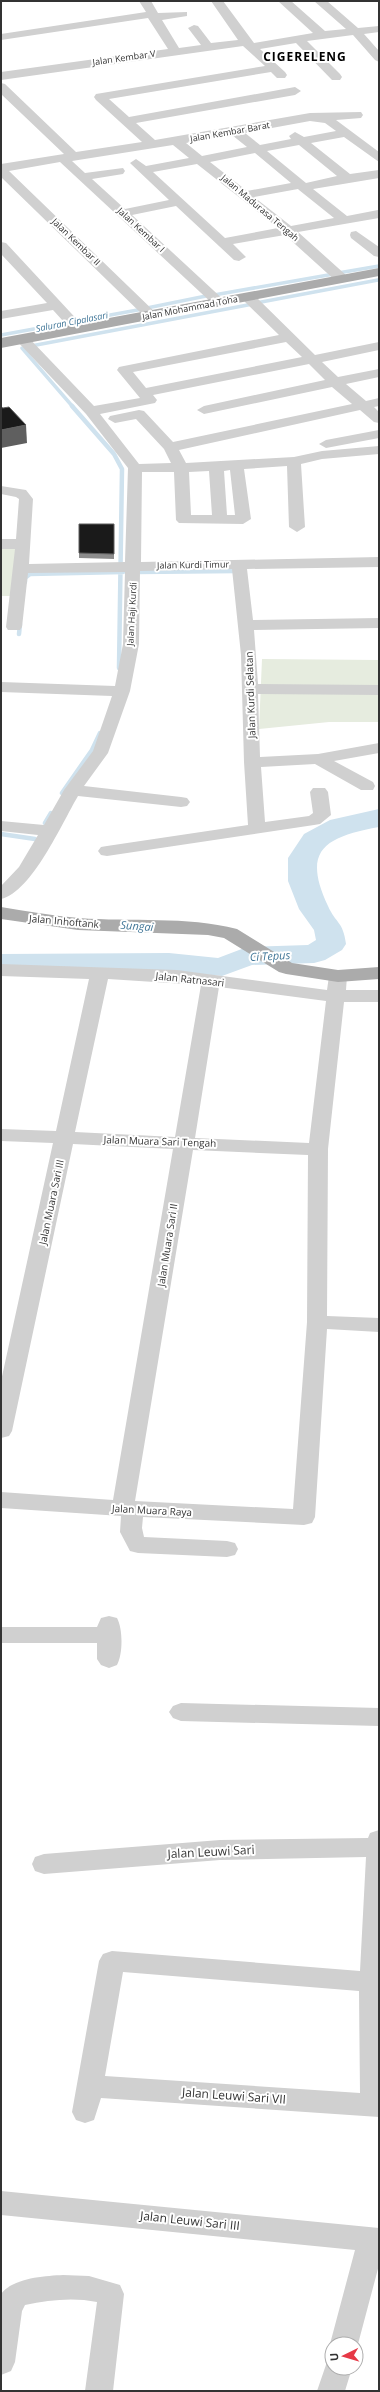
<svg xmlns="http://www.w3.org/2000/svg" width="380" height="2392" font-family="'Open Sans',sans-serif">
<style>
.green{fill:#e6ecdf}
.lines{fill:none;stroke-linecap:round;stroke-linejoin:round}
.stream-far1{stroke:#cfe2ee;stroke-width:3.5}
.stream{stroke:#cfe2ee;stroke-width:4.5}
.river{fill:#cfe2ee;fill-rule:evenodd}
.minor{fill:#d0d0d0;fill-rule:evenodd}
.major{fill:#ababab;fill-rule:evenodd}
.wall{fill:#8c8c8c}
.shaded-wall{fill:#5f5f5f}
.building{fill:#1a1a1a;stroke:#5f5f5f}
.labels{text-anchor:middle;stroke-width:4;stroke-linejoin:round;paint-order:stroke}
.far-street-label{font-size:9px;fill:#333;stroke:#fff}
.far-water-label{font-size:9px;font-style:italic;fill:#3f7597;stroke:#fff}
.street-label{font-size:10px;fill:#333;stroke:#fff}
.water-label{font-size:11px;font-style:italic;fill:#3f7597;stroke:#fff}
.far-district-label{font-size:12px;font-weight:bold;letter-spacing:1px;fill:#000;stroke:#fff}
.near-street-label{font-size:12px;fill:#333;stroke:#fff}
</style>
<rect width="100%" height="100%" fill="#fff"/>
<path class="green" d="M1 545H18L15 596H1Z
M262 659 379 660V722H329L259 729Z"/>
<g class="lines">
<path class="stream-far1" d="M338 273 379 266
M214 295 334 274
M256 303 378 280
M147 308 211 295
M1 335 143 309
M31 346 253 304
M22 348 73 407"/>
<path class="stream" d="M72 406 114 454 122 469 119 668
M137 572 237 571
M25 582V578L30 574 123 572
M19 634 20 624
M62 793 92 750 100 733
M45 823 51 813
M1 834 35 839"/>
<path class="river" d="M379 809V827C326 837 301 849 328 906 336 924 343 921 346 944L342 950 325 960 314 963 252 965 222 976 169 971 1 972V954L169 953 218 958 247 947 308 945 316 940 314 930 299 909 288 881V858L304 834 330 820Z"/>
<path class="minor" d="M139 1H151L158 13 187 12V16L162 20 179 48 201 45 188 28 194 25 198 26 211 43 238 40 211 1H223L254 43 313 33 278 1H291L325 31 346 29 314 1H327L358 28 379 26V32L364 34 379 51V62L375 60 353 35 307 41 340 74 342 77 340 80H332L296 43 260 49 285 72 287 75 285 78H277L271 72 109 99 129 117 295 87 301 91 295 95 136 123 155 140 310 113 361 112 363 115 361 118 336 120 379 152V162L344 137 311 143 350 174 379 170V178L313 189 347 216 378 210 379 218 298 232 347 276 349 279 347 282H337L285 235 233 244 246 257 239 261 234 260 176 206 132 215 226 302 224 305H214L60 162 9 171 158 315 151 319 146 318 1 177V164L64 154 1 94V83L5 84 76 152 142 142 96 100 94 97 96 94 265 66 243 46 1 80V72L168 49 148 18 1 40V34L146 12ZM310 121 325 123 336 131 304 137 295 132 289 136 291 139 260 145 245 133ZM232 135 247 147 202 156 186 143ZM173 145 189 158 146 166 136 159 130 163 169 200 125 209 92 179 123 174 125 171 123 168 85 173 72 161ZM299 145 337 176 306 183 267 151ZM255 153 291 183 247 191 210 162ZM197 164 278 228 225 238 153 172ZM298 189 299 190 334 218 291 226 254 197Z
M356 231 379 247V257L374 256 351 238 350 235 351 232Z
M1 242 6 243 83 326 85 329 83 332H73L53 310 1 319V311L47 303 1 254Z
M248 293 253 294 315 355 379 342V350L322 362 338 377 379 369V377L346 384 366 401 379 398V406L374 407 379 412V423L374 422 360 410 179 450 186 463 294 457 322 451 379 446V454L322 459 301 464 305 527 297 532 289 527 287 466 244 469 251 519 243 524 179 523 176 520 174 472H142L141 562 379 557V567L247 569 253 620 379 618V628L254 630 258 684 379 685V695L258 694 260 757 318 754 379 743V753L334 761 373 782 375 786 373 790H361L315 764 261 767 265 822 309 816 313 813 310 792 313 788H325L328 792 331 815 320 824 314 825 107 856 101 855 98 851 101 847 107 846 248 825 244 762 241 655 232 569 140 571 139 644 130 691 108 753 84 786 181 797 187 798 190 802 187 806 181 807 78 796C62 823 32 892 1 899V886L19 867 38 835 1 831V821L44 825 64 790 93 751 112 696 1 692V682L115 686 123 644 125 572 28 573 22 627 20 630H8L6 627 15 549H1V539H16L19 499 16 497 1 494V486L26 490 33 499 29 564 125 562 128 468 86 414 15 339 17 336H27L94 406 140 398 117 370 119 367 279 335 243 300 241 297 243 294ZM286 342 302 357 146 388 133 372ZM309 364 325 380 204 406 197 410 204 414 332 387 352 404 173 442 144 411 139 410 110 416 108 419 115 423 136 419 164 449 171 463 139 464 100 414 155 403 157 400 153 395ZM230 470 235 515H227L224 471ZM209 471 212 515H191L189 472Z
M379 430V438L326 448 319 444 326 440Z
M1 964 177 970 327 990 329 976 331 972H345L347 976 346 990H379V1002H344L328 1149 327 1316 379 1318V1332L327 1329 315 1517 312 1523 304 1525 143 1517 142 1528 144 1537 227 1541 235 1543 238 1549 235 1555 227 1557 138 1553 130 1551 120 1532 121 1516 1 1508V1492L113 1500 173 1149 73 1144 12 1431 9 1436 1 1438V1381L53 1143 1 1141V1129L56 1131 89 979 1 976ZM108 979 201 985 175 1137 75 1132ZM219 987 326 1001 309 1143 195 1138ZM193 1150 308 1155 307 1322 293 1509 135 1501Z
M109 1616 117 1618C123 1629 123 1654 117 1665L109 1668 101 1665 97 1659V1643H1V1627H97L101 1618Z
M181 1703 379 1708V1726L181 1721 173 1718 169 1712 173 1706Z
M379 1830V2117L101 2098 94 2120 85 2123 76 2120 72 2112 99 1961 103 1954 112 1951 360 1971 366 1857 220 1860 44 1874 35 1871 32 1864 35 1857 44 1854 220 1840 368 1838 370 1833ZM123 1972 359 1991 360 2093 105 2076Z
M1 2191 379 2228V2265L358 2344 356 2349V2344H332V2349L330 2344 355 2250 1 2215Z
M63 2275 89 2276 120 2285 124 2294 113 2391H85L97 2302C73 2297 49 2300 25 2305L22 2311 15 2362 11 2371 1 2375V2294C13 2278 44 2276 63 2275Z
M332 2357V2368H352L345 2391H317L328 2359Z"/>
<path class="major" d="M379 268V276L1 348V338Z
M1 907C27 911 53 916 79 918 131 922 186 916 237 929L292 963 338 970 379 967V979L338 982 286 974 279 972 224 938 208 935 78 930 1 919Z"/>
</g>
<path class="wall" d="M79 524H114V559L79 558Z"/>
<path class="shaded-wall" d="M26 425 27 443 1 448V430Z"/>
<path class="building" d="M1 407 3 408 9 407 26 425 1 430Z
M79 524H114V554L79 553Z"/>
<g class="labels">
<g class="far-street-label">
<text transform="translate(124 58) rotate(-8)" y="3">Jalan Kembar V</text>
<text transform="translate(230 132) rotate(-10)" y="3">Jalan Kembar Barat</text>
<text transform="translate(260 208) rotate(40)" y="3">Jalan Madurasa Tengah</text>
<text transform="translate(141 230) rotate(43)" y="3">Jalan Kembar I</text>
<text transform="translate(76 242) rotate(44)" y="3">Jalan Kembar II</text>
<text transform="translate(190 308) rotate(-11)" y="3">Jalan Mohammad Toha</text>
<text transform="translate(193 565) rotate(-1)" y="3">Jalan Kurdi Timur</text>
<text transform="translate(132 614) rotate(-87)" y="3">Jalan Haji Kurdi</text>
</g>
<g class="far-water-label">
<text transform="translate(72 322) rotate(-11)" y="3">Saluran Cipalasari</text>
</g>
<g class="street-label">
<text transform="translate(250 695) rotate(-92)" y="4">Jalan Kurdi Selatan</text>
<text transform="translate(64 921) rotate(5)" y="4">Jalan Inhoftank</text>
<text transform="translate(190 979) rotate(6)" y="4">Jalan Ratnasari</text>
<text transform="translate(160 1141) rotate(2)" y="4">Jalan Muara Sari Tengah</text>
<text transform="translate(51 1202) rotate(-78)" y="4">Jalan Muara Sari III</text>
<text transform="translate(167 1245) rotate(-81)" y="4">Jalan Muara Sari II</text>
<text transform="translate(152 1510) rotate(3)" y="4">Jalan Muara Raya</text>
</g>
<g class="water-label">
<text transform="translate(137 926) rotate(4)" y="4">Sungai</text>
<text transform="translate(270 956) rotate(-3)" y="4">Ci Tepus</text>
</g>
<g class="far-district-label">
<text x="305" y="61">CIGERELENG</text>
</g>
<g class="near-street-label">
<text transform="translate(211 1852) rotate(-3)" y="4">Jalan Leuwi Sari</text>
<text transform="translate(234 2096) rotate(4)" y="4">Jalan Leuwi Sari VII</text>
<text transform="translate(190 2221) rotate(6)" y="4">Jalan Leuwi Sari III</text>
</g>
</g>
<rect width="380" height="2392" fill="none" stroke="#333333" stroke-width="4"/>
<g transform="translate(344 2356) rotate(265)"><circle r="19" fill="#ffffff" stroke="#adadad"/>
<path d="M0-3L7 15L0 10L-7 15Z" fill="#e63946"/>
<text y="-6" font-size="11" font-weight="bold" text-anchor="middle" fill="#333333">U</text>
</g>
</svg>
